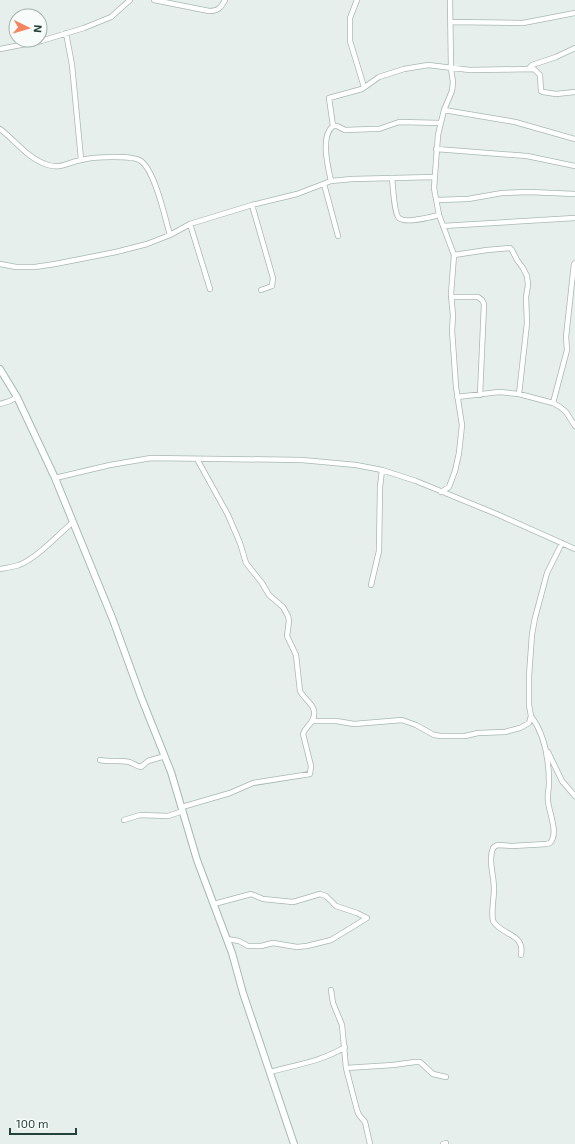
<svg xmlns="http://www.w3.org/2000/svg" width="575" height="1144" font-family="'Exo 2',sans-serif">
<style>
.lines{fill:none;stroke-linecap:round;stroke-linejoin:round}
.street-casing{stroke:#a8b8b2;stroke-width:6}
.secondary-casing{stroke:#a4bbb3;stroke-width:8}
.street{stroke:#fff;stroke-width:4.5}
.secondary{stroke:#fff;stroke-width:6}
</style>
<rect width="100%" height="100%" fill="#e6efeb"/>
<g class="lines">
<g class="street-casing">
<path id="street" d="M154 0 209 11C218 11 221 8 225 0
M357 0 350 18V41L364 87
M451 22 523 23 575 13
M66 33 72 65 81 159
M0 49 41 41 84 28 111 17 130 0
M528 69 532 65 556 57 575 48
M444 110 515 122 575 139
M333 126H337L345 130 372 129H379L399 122 441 123
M0 129C16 141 28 159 48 165 61 169 69 162 81 160 92 157 132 155 141 161 155 171 165 218 170 235
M436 149 527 156 575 166
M435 177 352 179 331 181C328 167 320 136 333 126L329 98 362 89 379 77 404 69 428 65 470 70 534 69 540 75 541 91 543 92 556 94 575 92
M392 178C393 186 394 214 399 218 406 224 431 217 439 215
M324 184 338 236
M436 200 468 199 502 193 529 192 575 194
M252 205 273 278 272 286 261 290
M190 224 210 289
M443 226 575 218
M454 255 487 250 510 248 512 250 517 260 523 268 527 276 528 285 526 297 527 323 519 394
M0 264 16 267H35L55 264 116 252 147 244 170 235 190 224 252 205 297 194 331 181
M451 297H478L482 300 484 304 480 395
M457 397 499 392 519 394 553 403 560 407 566 412 575 426
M553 403 567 350 566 337 574 264 575 263
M0 404 10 401 17 397
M55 478 110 465 151 458 302 460 356 465 382 470 416 481 499 515 575 549
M441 492 449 487 455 471 459 453 462 425 456 387 452 330 453 316 451 294 454 255 439 215 434 188 438 135 444 110 452 91 453 82 451 69 450 0
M0 569C6 568 13 567 19 565 37 558 58 535 73 522
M371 585 379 551 380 487 382 470
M312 721H336L354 724 402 720 416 725 434 735 441 736H465L478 733 505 732 520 728 529 723 531 716 529 705V676L532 634 535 618 547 573 562 543
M546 751 548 752 562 781 575 796
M100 760C110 762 120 760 129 762 133 763 136 766 141 767L148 761 165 756
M182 807 230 793 253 783 310 774 311 766 303 734C305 728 309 726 312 721 320 707 305 701 300 691L296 655 287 636 289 621 288 616 283 607 269 595 262 583 246 563 240 543 228 515 197 459
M124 820 140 815 168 816 183 811
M214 904 251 894 263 899 293 902 320 894 326 896 336 906 357 913 367 918 331 940 307 946 297 947 273 943 261 946H248L239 941 227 939
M521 955C525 933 502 936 493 921 491 910 494 899 494 889 494 875 488 861 493 848L497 845 512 846 547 844 550 843C559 833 549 813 548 801 547 795 549 789 549 783 549 760 545 735 531 716
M331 990 333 1003 342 1025 346 1068 357 1110 359 1115 365 1122 370 1144
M346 1068 393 1065 415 1062H420L433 1074 446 1077
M270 1072C295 1065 323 1061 345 1047
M443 1144 446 1143"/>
</g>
<g class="secondary-casing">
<path id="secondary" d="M0 369 17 397 55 478 113 620 141 697 171 772 197 860 232 953 243 993 294 1144"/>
</g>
<use href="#street" class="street"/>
<use href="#secondary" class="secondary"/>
</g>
<g transform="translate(28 28) rotate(95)"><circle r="19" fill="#f7fbf9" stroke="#a3b1ad"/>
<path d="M0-3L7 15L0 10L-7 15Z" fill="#f4845f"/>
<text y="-6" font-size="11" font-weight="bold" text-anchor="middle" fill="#24423a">N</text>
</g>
<path d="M10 1128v6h66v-6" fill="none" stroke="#24423a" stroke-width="2"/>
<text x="16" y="1128" font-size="12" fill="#24423a" stroke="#f7fbf9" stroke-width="3" paint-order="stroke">100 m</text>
</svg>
